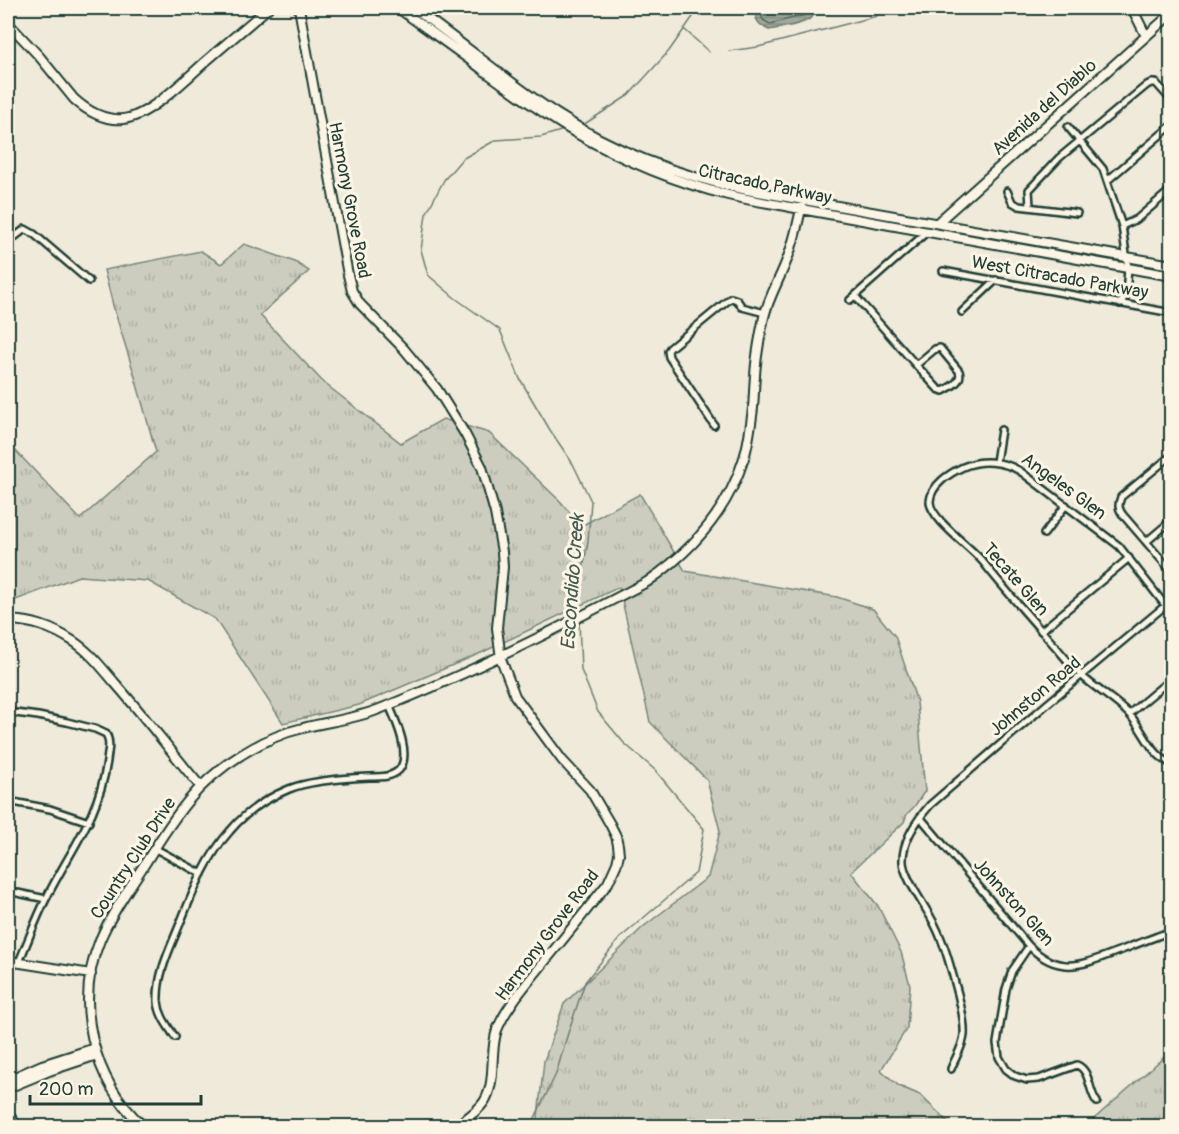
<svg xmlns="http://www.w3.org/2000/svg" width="1179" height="1134" font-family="Pangolin,sans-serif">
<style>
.grass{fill:url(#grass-tufts);stroke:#76857a;stroke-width:1.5}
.water{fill:url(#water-rules);stroke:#6c7d71;stroke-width:1.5}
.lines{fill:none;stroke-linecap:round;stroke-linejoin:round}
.shore{stroke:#52685d;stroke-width:1.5}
.stream{stroke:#6c7d71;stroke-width:1.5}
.street-casing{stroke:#1f3d34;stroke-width:10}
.secondary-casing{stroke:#1f3d34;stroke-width:12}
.street{stroke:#fcf5e5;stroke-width:5}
.secondary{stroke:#fcf5e5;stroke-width:8}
.labels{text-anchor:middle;stroke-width:6;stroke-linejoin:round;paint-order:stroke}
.street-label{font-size:18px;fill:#1f3d34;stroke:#fcf5e5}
.water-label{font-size:20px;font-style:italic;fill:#455d53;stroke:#fcf5e5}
</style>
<defs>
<pattern id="grass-tufts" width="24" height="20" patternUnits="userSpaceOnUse" patternTransform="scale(1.5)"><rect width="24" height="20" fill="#cccdbf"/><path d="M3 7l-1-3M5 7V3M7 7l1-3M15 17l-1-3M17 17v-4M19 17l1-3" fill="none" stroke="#afb1a5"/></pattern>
<pattern id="water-rules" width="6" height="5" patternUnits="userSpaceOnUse" patternTransform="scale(1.5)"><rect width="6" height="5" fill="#9fa89a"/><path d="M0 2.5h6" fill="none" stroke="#818a7e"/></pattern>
</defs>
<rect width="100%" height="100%" fill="#efeada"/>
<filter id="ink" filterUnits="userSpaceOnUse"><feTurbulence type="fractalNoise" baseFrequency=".0167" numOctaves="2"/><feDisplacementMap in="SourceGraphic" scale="12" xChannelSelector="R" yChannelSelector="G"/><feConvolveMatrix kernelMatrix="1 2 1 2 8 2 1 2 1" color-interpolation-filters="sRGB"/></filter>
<g filter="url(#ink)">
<path class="grass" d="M244 244 295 262 309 271 260 315 324 383 401 443 443 419 489 433 561 502 581 526 640 494 685 571 837 597 873 609 895 636 917 702 925 791 914 807 907 814 904 822 851 872 878 906 901 952 910 985 907 1028 881 1070 899 1086 920 1095 952 1126H537L544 1061 564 1004 643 927 708 877 720 831 707 780 650 722 619 587 481 653 359 705 283 723 215 619 148 581 79 576 8 603V458L15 450 80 519 156 452 133 370 114 309 104 270 201 251 221 264Z
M1171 1051V1126H1086Z"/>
<path class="water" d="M756 8H816C815 13 813 17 808 20 800 25 779 28 769 30 759 25 753 19 756 8Z"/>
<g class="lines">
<path class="shore" d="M761 8V14L763 20 770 24 805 15 810 8"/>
<path class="stream" d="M684 29 709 52
M729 51 758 47 877 16
M583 125 629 95 669 51 699 8
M564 130 541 137 496 140 462 159 444 180 426 214 421 250 428 275 455 298 500 330 520 379 550 430 573 464 591 501 588 542 581 579 579 613
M531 1126 556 1074 568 1033 585 982 620 938 696 873 704 829 655 770 624 743 598 712 581 670 579 621"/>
<g class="street-casing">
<path id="street" d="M1068 127 1103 169 1122 226 1128 268 1126 295 1120 304
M1108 180 1172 125
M1007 191 1012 202 1019 206 1077 213
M1030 206 1029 190 1059 158 1147 85 1151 83H1156L1172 101
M1122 226 1137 219 1172 189
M8 242 25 229 34 234 89 281
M943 271 1172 313
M855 296 916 365
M850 300 928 231
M962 312 996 280
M940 348 959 371C963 381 951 387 943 391L938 389 916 365 935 349Z
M714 425 669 357 668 351 670 348 731 298 737 300 742 307 765 313
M1172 455 1121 497C1118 505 1118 508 1123 515L1172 572
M996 462 1001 430
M1044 534 1066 505
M1146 542 1172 520
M1165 605 1119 546 1020 471C1003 461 982 459 963 467 950 473 931 485 930 501 929 518 972 548 983 562 1006 591 1030 618 1054 645 1063 655 1072 667 1082 676 1096 689 1114 699 1128 713 1144 729 1149 754 1172 764
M1041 631 1129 558
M8 712 38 716 67 722 95 729 106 734C111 742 108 751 107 761 99 817 70 850 46 899 36 919 28 941 19 962
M1129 714 1172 678
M8 801 50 809 89 822
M920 817 1029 946C1060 977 1084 964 1119 951 1137 944 1154 937 1172 931
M154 848 202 874
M8 891 46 899
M1029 946 1012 971 1006 989 997 1043 999 1057 1006 1069 1015 1076 1027 1080 1039 1079 1077 1065C1091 1071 1088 1091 1097 1102
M175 1037C167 1025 159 1015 158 1001 157 976 168 953 177 931 191 897 205 859 230 831 245 813 267 798 289 789 308 781 348 778 369 777 375 777 382 777 387 776 392 775 396 773 399 770 412 755 396 721 389 705
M951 1069C955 1058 963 1047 964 1035 965 1021 961 1008 958 994 951 969 944 939 930 916 923 903 904 877 903 862 902 841 916 821 930 805L1047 704 1172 600"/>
</g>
<g class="secondary-casing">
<path id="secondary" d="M299 8 348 275 352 291 360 304 404 349 437 389 465 434 482 467 495 513 502 552 503 567 497 628 501 659 515 696 562 760 590 790 610 824 616 836 618 845 619 854 617 863 608 883C586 911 564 938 541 966 525 986 507 1006 497 1030 489 1053 497 1082 484 1102 477 1112 466 1119 456 1126
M398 8C427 29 457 50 486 72 515 93 545 115 576 133 623 160 675 182 728 195 748 200 769 203 790 207L1172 276
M413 8C462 42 507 82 557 114 615 152 680 176 747 190L1172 265
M1132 8 1146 36
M8 23 39 56 74 99C87 111 105 121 123 119 148 117 186 79 205 62 226 44 247 26 268 8
M937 223 1172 13
M8 620C33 621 51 627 73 641 90 652 102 668 115 683 145 717 172 753 201 787
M8 961 91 974
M8 1080 42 1065 95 1048
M8 1088 49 1071 97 1055
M8 1113 13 1120 8 1125
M143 1126C92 1080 74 1003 100 940 112 912 130 887 146 862 173 819 196 782 241 755 260 743 281 733 303 728 330 721 356 719 382 708 473 672 561 627 647 582 692 551 728 510 744 458 749 442 751 424 753 408 754 397 754 386 755 376 756 356 760 336 764 317 769 296 781 277 788 257 795 239 799 219 803 199"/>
</g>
<use href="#street" class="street"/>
<use href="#secondary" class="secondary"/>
</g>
</g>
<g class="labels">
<g class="street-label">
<text transform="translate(1044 107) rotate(-42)" y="6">Avenida del Diablo</text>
<text transform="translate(765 184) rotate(12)" y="6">Citracado Parkway</text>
<text transform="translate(350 200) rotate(79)" y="6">Harmony Grove Road</text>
<text transform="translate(1060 277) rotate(10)" y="6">West Citracado Parkway</text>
<text transform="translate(1064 486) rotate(36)" y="6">Angeles Glen</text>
<text transform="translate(1016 579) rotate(49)" y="6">Tecate Glen</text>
<text transform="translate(1035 696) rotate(-40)" y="6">Johnston Road</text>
<text transform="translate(133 858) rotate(-57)" y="6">Country Club Drive</text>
<text transform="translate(1014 902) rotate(48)" y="6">Johnston Glen</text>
<text transform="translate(547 935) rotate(-53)" y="6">Harmony Grove Road</text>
</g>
<g class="water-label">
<text transform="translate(572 582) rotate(-86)" y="7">Escondido Creek</text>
</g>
</g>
<rect width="1179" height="1134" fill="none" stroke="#fcf5e5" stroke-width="30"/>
<rect x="15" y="15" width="1149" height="1104" fill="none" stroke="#1f3d34" stroke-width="2" filter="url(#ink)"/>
<path d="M30 1095v9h171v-9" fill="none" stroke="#1f3d34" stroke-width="3"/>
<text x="39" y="1095" font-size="18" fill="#1f3d34" stroke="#fcf5e5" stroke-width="4.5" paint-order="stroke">200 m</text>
</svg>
